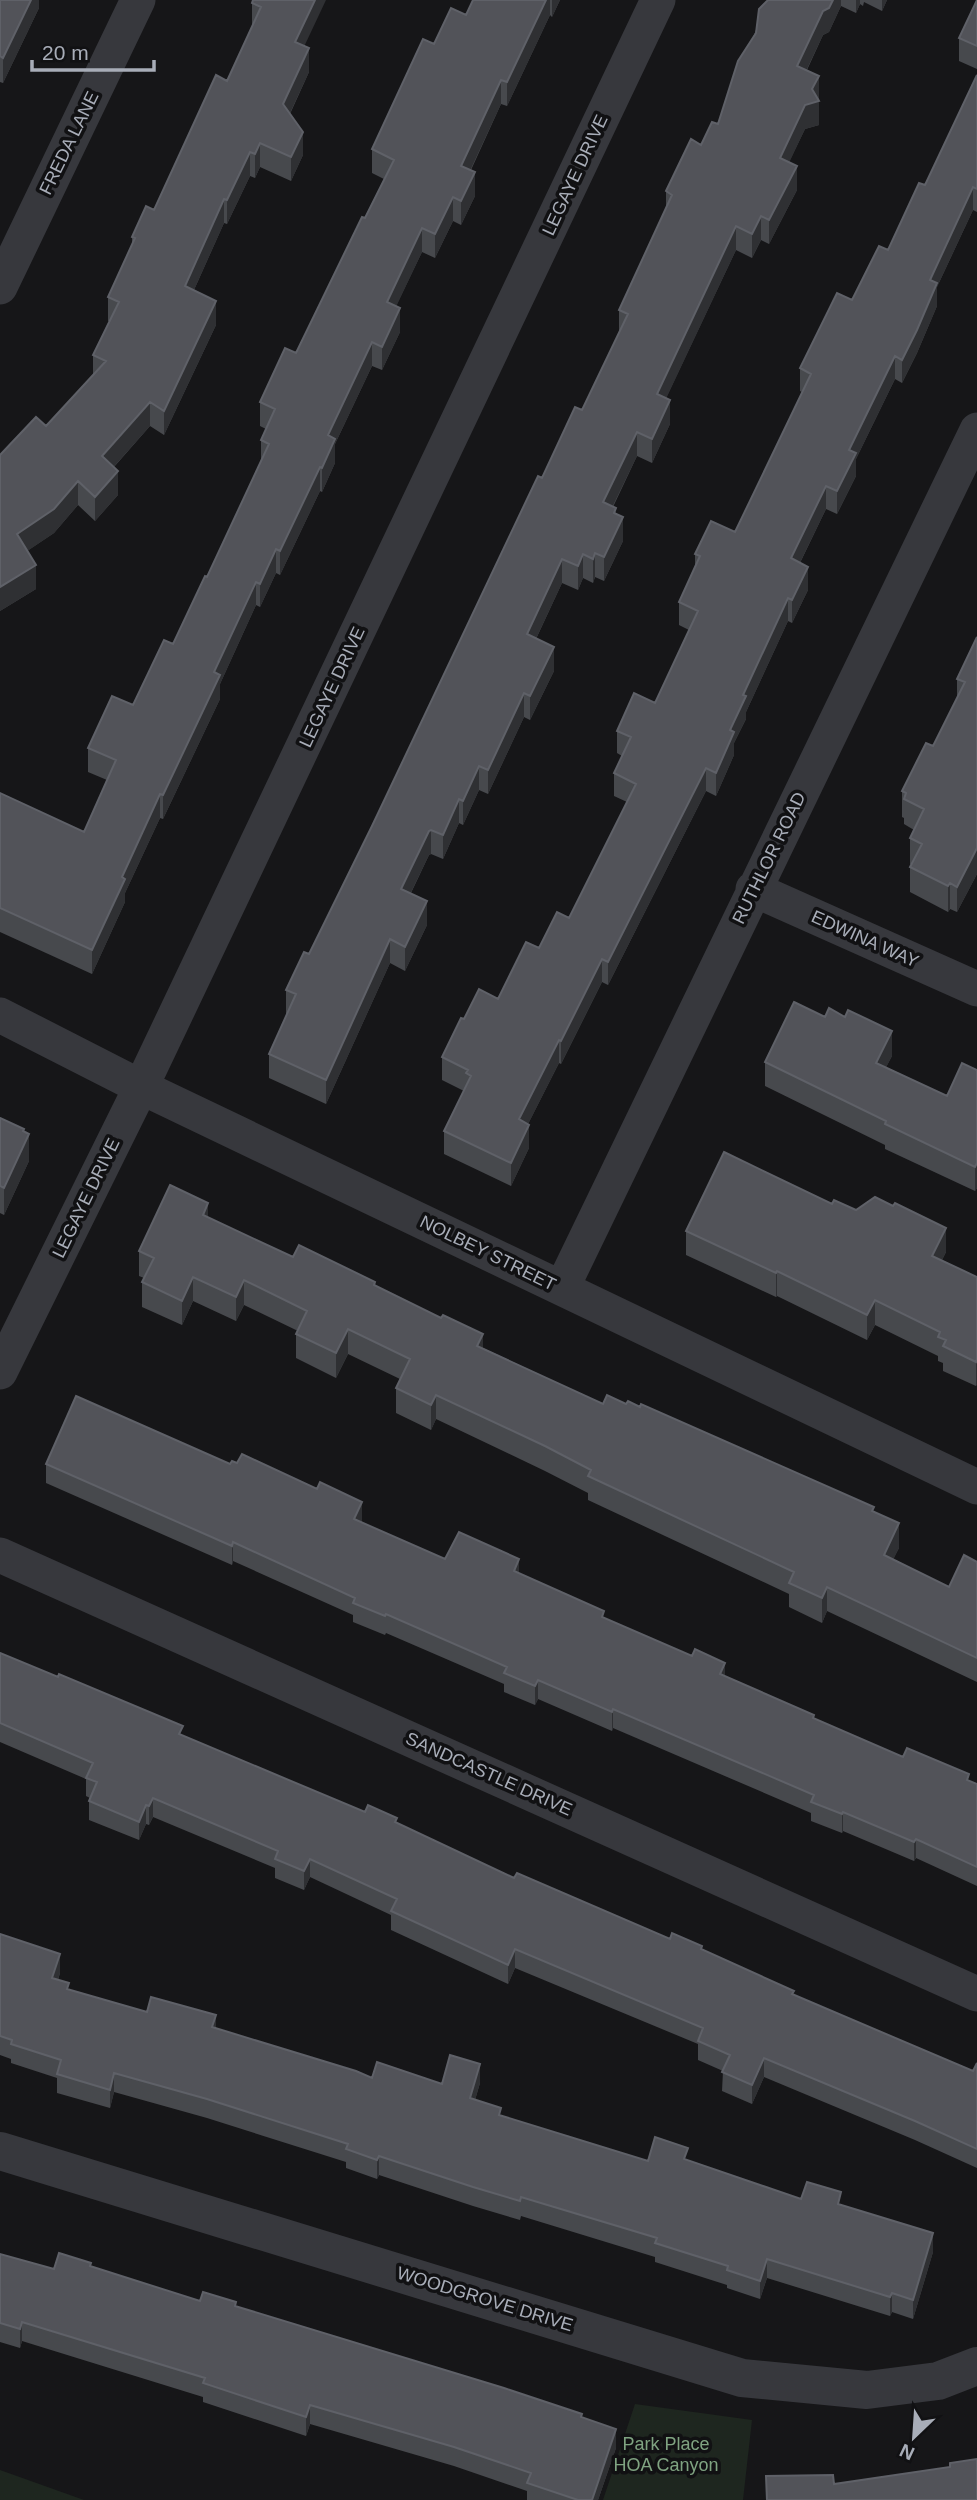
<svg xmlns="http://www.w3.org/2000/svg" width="977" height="2500" font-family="Arial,sans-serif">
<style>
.green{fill:#1e261f}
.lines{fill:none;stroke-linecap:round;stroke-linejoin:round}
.minor{stroke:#37383d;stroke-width:35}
.tertiary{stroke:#37383d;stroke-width:38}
.wall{fill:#47494d}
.shaded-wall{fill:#2f3033}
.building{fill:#525359;stroke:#5f6168;stroke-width:2}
.labels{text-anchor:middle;stroke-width:7;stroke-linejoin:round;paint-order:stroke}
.street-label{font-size:18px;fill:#a8adb8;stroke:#111113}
.park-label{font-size:18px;fill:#7fa381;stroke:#111113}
</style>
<rect width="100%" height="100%" fill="#161618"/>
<path class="green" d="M635 2404 752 2420 743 2500H603Z
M0 2470 84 2500H0Z"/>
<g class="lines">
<path class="minor" d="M0 287 138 0
M753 889 977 989
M0 1015 141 1087 977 1487
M562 1288 977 430
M0 1372 141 1087 658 0
M0 1555 977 1994"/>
<path class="tertiary" d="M0 2151 742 2378 867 2390 938 2381 977 2366"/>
</g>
<path class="wall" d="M0 0H39V8L3 83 0 82Z
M253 0 304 46 309 72 290 114 303 155 291 181 260 167 255 178 250 176 227 224 224 223 194 290 216 325 164 435 150 426 114 467 118 495 95 521 78 505 54 533 27 551 36 589 0 611V455L46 426 93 375V355L109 321H108V297L132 246V237L154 210 227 81 252 27V3Z
M473 0H560L552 17 550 15 507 106 501 104 471 170 475 196 461 225 453 221 435 258 422 252 396 306 400 332 382 370 372 366 335 444V463L322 492 320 491 280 575 276 573 260 607 256 605 220 684V699L163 819 160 818 125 893V902L92 974 0 932V793L84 832 107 780 88 772V748L133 705 173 644 207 577 261 462V440L266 429 260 426V402L296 353 384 179 372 173V149L434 44 466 15Z
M768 0H887L882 11 864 2 863 6 860 4 856 13 841 6 829 32 823 35 807 70 819 100V125L805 129 789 162 797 190 769 244 761 240 752 258 736 250 666 398 670 424 652 463 637 456 613 507 616 514 623 541 604 581 595 577 593 583 583 578 578 590 562 583 536 639 554 671 530 720 524 717 488 794 479 790 463 825 459 823 443 859 431 854 429 855 411 893 427 925 405 971 390 963 326 1104 269 1078V1054L287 1015 286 1014V990L309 954 542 478 582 410 619 333V310L666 209V191L701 145 718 124Z
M977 0V69L959 61V38Z
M977 75V212L973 210 937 287V306L917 353 902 383 895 379 856 459V476L837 514 826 509 800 563 808 590 792 623 788 621 746 712V719L734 743V755L716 796 706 791 608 985 602 982 561 1064 559 1063 528 1124 529 1148 511 1186 444 1154V1131L464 1091 442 1080V1057L464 1019 498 999 539 948 569 918 627 802 614 796V773L622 756 617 753V731L655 703 689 630 679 625V602L695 566V554L735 532 802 392 800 391V368L852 300 888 250 925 185Z
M977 637V874L957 912 950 909 948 912 910 892V867L911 864H910V838L914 830 904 824V818L902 817V791L933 746 957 698V679Z
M825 1017H845L892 1056 886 1067 947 1096 977 1070V1188L975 1191 885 1149V1145L765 1086V1062Z
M0 1118 24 1132 29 1161 4 1215 0 1213Z
M832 1204 946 1252 942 1260 977 1277V1384L976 1386 943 1371V1363L938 1361V1356L875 1325 867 1340 777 1296 776 1297 686 1255V1231Z
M208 1218 293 1257 375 1286 483 1348 603 1404H626L640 1407 874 1512 899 1548 893 1559 949 1587 977 1562V1682L827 1611 822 1623 789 1607V1594L588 1500V1493L545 1471 436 1419 431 1430 396 1413V1388L400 1379 348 1354 336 1378 296 1358V1334L298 1331 244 1305 236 1321 193 1301 182 1325 142 1307V1282L144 1278 139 1276V1251Z
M46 1464H230L362 1521 361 1522 445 1559 519 1574 604 1618 814 1719 903 1757 977 1784V1886L916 1858 914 1861 843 1831 842 1833 811 1821V1813L613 1728 612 1731 538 1699 535 1705 504 1692V1684L386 1633 385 1635 353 1622V1615L233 1561 232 1565 46 1483Z
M0 1653 183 1736 365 1812 397 1823 514 1878 670 1939 702 1950 794 1995 973 2071 977 2063V2168L915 2140 764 2077 752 2104 722 2091 723 2071 698 2060V2044L515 1968 508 1984 391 1930V1915L310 1877 304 1890 275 1878V1868L153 1817 149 1825 146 1824 139 1840 89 1820V1801L90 1798 86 1796V1779L0 1742Z
M0 1934 60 1973 58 1980 69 1990 147 2012 216 2028 372 2078 442 2084 480 2083 475 2100 501 2116 648 2161 688 2160 801 2199 841 2205 933 2252 913 2319 892 2312 890 2316 767 2278 760 2299 727 2288V2285L655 2262V2257L521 2216 520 2220 473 2206 379 2175 377 2179 346 2168V2162L207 2118 114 2092 110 2108 57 2093V2078L11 2063V2059L0 2055Z
M0 2254 54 2269 91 2267 200 2301 236 2306 582 2418 616 2448 598 2500H527V2491L454 2466 310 2424 306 2436 203 2402V2397L22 2341 20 2348 0 2342Z"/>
<path class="shaded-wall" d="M31 0H39V8L3 83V58Z
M315 0H326L295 66V42Z
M546 0H550V15L507 106V82Z
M552 0H560L552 17Z
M833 0H841V6L829 32 823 35 797 90V66L823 11Z
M856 0H860V4L856 13Z
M882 0H887L882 11Z
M309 48V72L283 128V104Z
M819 76V125L805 129 780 182V158Z
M501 80V104L461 190V166Z
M303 132V155L291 181V157Z
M260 143V167L255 178V154Z
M250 152V176L227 224V200Z
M797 166V190L769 244V220Z
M475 172V196L461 225V201Z
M973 187V210L937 287V306L917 353 902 383V360L930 280Z
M453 197V221L435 258V234Z
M224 199V223L185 310V286Z
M761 216V240L752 258V234Z
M736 226V250L657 418V394Z
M422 228V252L387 326V302Z
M216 301V325L164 435V411Z
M400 308V332L382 370V347Z
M372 342V366L335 444V463L322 492V468L328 435Z
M895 356V379L856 459V476L837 514V491L849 450Z
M670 400V424L652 463V439Z
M150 402V426L102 480V456Z
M637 432V456L603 526V502Z
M320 467V491L280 575V551Z
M118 471V495L95 521V497Z
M78 481V505L54 533 17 558V534Z
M826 486V509L791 581V558Z
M616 508V530L623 517V541L604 581V557Z
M276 549V573L260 607V584Z
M595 553V577L593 583V559Z
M583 554V578L578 590V566Z
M562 559V583L527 658V634Z
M36 565V589L0 611V587Z
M808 567V590L792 623V600Z
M256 582V605L220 684V699L163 819V795L214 672Z
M788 598V621L746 712V719L734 743V755L716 796V773L730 730 743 695Z
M554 647V671L530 720V696Z
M524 693V717L488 794V770Z
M479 766V790L463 825V801Z
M706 768V791L608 985V962Z
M160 794V818L125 893V902L92 974V950L122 877Z
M459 799V823L443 859V835Z
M431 830V854L429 855 401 913V889L429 831Z
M977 848V874L957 912V887Z
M950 883V909L948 912V886Z
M427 901V925L405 971V947Z
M390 939V963L326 1104V1080Z
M602 959V982L561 1064V1041Z
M892 1031V1056L876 1087V1063Z
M559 1040V1063L519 1142V1119Z
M529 1125V1148L511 1186V1163Z
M24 1129V1145L29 1134V1161L4 1215V1188Z
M977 1163V1188L975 1191V1167Z
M208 1203V1227L203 1215Z
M946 1228V1252L932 1280V1256Z
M777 1271V1296L776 1297V1273Z
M193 1277V1301L182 1325V1301Z
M244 1280V1305L236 1321V1297Z
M875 1300V1325L867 1340V1315Z
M348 1329V1354L336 1378V1353Z
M483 1334V1358L477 1346Z
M977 1359V1384L976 1386V1362Z
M436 1395V1419L431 1430V1405Z
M362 1502V1521L354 1538V1519Z
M899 1523V1548L884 1579V1555Z
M233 1542V1561L232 1565V1546Z
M519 1559V1578L514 1571Z
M827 1587V1611L822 1623V1598Z
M725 1663V1681L720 1674Z
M538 1680V1699L535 1705V1686Z
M613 1709V1728L612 1731V1712Z
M153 1798V1817L149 1825V1806Z
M146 1805V1824L139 1840V1822Z
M843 1812V1831L842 1833V1814Z
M916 1839V1858L914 1861V1842Z
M310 1859V1877L304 1890V1871Z
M515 1949V1968L508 1984V1965Z
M60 1954V1973L52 1997V1978Z
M216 2015V2034L212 2027Z
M764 2058V2077L752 2104V2085Z
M480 2064V2083L470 2117V2098Z
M114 2073V2092L110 2108V2090Z
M379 2156V2175L377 2179V2160Z
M933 2233V2252L913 2319V2300Z
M767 2259V2278L760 2299V2281Z
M892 2293V2312L890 2316V2297Z
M22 2322V2341L20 2348V2329Z
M310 2405V2424L306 2436V2417Z
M616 2429V2448L598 2500H592Z"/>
<path class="building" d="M0 0H31L3 58 0 56Z
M253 0H315L295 42 309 48 283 104 303 132 291 157 260 143 255 154 250 152 227 200 224 199 185 286 216 301 164 411 150 402 102 456 118 471 95 497 78 481 54 509 17 534 36 565 0 587V455L36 417 46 426 106 361 93 355 119 302 108 297 135 238 132 237 146 206 154 210 216 75 227 81 261 7 252 3Z
M473 0H546L507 82 501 80 461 166 475 172 461 201 453 197 435 234 422 228 387 302 400 308 382 347 372 342 328 435 335 439 322 468 320 467 280 551 276 549 260 584 256 582 214 672 220 675 163 795 160 794 122 877 125 879 92 950 0 908V793L84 832 116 760 88 748 112 696 133 705 164 640 173 644 205 576 207 577 269 444 261 440 275 409 260 402 285 348 296 353 362 217 365 218 394 160 372 149 423 39 434 44 451 8 466 15Z
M768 0H833L829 8 823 11 797 66 819 76 812 89 819 101 805 105 780 158 797 166 769 220 761 216 752 234 736 226 657 394 670 400 652 439 637 432 603 502 616 508 614 513 623 517 604 557 595 553 593 559 583 554 578 566 562 559 527 634 554 647 530 696 524 693 488 770 479 766 463 801 459 799 443 835 431 830 429 831 401 889 427 901 405 947 390 939 326 1080 269 1054 296 994 286 990 304 952 309 954 372 826 538 476 542 478 575 407 582 410 628 314 619 310 672 195 666 191 691 139 701 145 712 122 718 124 738 61 756 33 759 9Z
M977 0V46L959 38Z
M977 75V189L973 187 930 280 937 283 917 330 902 360 895 356 849 450 856 453 837 491 826 486 791 558 808 567 792 600 788 598 743 695 746 696 730 730 734 732 716 773 706 768 608 962 602 959 561 1041 559 1040 519 1119 529 1125 511 1163 444 1131 471 1076 466 1073 468 1070 442 1057 461 1018 464 1019 479 989 498 999 526 942 539 948 557 912 569 918 636 784 614 773 631 737 617 731 634 693 655 703 698 611 679 602 700 556 695 554 711 521 735 532 811 374 800 368 837 293 852 300 879 246 888 250 919 183 925 185Z
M977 637V848L957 887 950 883 948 886 910 867 922 844 910 838 924 809 904 799 906 793 902 791 926 743 933 746 965 682 957 679Z
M794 1002 825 1017 829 1008 845 1017 848 1010 892 1031 876 1063 947 1096 962 1063 977 1070V1163L975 1167 885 1124 886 1121 765 1062Z
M0 1118 24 1129 23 1131 29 1134 4 1188 0 1186Z
M724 1152 832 1204 834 1200 856 1210 875 1197 893 1206 895 1203 946 1228 932 1256 977 1277V1359L976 1362 943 1346 946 1340 938 1337 940 1332 875 1300 867 1315 777 1271 776 1273 686 1231Z
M170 1185 208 1203 203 1215 293 1257 299 1245 375 1282 374 1285 441 1318 443 1315 483 1334 477 1346 603 1404 607 1395 626 1404 628 1401 640 1407 641 1404 874 1507 872 1511 899 1523 884 1555 949 1587 964 1555 977 1562V1658L827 1587 822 1598 789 1583 794 1572 588 1476 591 1470 545 1446 436 1395 431 1405 396 1388 410 1359 348 1329 336 1353 296 1334 307 1311 244 1280 236 1297 193 1277 182 1301 142 1282 154 1258 139 1251Z
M76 1396 230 1464 232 1461 237 1463 242 1454 317 1489 320 1482 362 1502 354 1519 445 1559 459 1532 519 1559 514 1571 604 1611 602 1617 692 1656 695 1649 725 1663 720 1674 814 1715 813 1718 903 1757 907 1748 969 1774 967 1780 977 1784V1867L916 1839 914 1842 843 1812 842 1814 811 1802 814 1795 613 1709 612 1712 538 1680 535 1686 504 1673 507 1667 386 1614 385 1616 353 1603 355 1598 233 1542 232 1546 46 1464Z
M0 1653 58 1677 59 1674 183 1726 179 1734 365 1812 368 1805 397 1818 395 1822 514 1878 517 1873 670 1939 672 1933 702 1946 701 1949 794 1991 792 1994 973 2071 977 2063V2149L915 2121 764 2058 752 2085 722 2072 730 2055 698 2041 703 2028 515 1949 508 1965 391 1911 397 1899 310 1859 304 1871 275 1859 278 1851 153 1798 149 1806 146 1805 139 1822 89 1801 97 1782 86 1778 93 1763 0 1723Z
M0 1934 60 1954 52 1978 69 1983 67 1989 147 2012 151 1997 216 2015 212 2027 356 2071 372 2078 377 2062 442 2084 450 2055 480 2064 470 2098 501 2108 499 2115 648 2161 655 2137 688 2148 684 2159 801 2199 807 2182 841 2192 838 2204 933 2233 913 2300 892 2293 890 2297 767 2259 760 2281 727 2270 728 2266 655 2243 657 2238 521 2197 520 2201 473 2187 379 2156 377 2160 346 2149 348 2144 207 2099 114 2073 110 2090 57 2074 61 2060 11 2044 12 2040 0 2036Z
M59 2253 91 2263 90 2266 200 2301 203 2292 236 2302 235 2306 504 2388 582 2414 581 2417 616 2429 592 2500H578L527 2483 531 2473 454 2447 310 2405 306 2417 203 2383 205 2378 22 2322 20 2329 0 2323V2254L54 2269Z
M977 2459V2500H767L766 2476 833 2475 834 2484 950 2467V2463Z"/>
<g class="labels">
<g class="street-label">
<text transform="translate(69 143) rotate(-64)" y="6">FREDA LANE</text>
<text transform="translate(575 175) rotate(-65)" y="6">LEGAYE DRIVE</text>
<text transform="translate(332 687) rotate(-65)" y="6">LEGAYE DRIVE</text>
<text transform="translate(769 858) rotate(-64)" y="6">RUTHLOR ROAD</text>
<text transform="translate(865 939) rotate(24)" y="6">EDWINA WAY</text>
<text transform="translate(86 1198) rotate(-64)" y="6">LEGAYE DRIVE</text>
<text transform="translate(488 1253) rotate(26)" y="6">NOLBEY STREET</text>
<text transform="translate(489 1774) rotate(24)" y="6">SANDCASTLE DRIVE</text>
<text transform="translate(485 2299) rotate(17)" y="6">WOODGROVE DRIVE</text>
</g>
<g class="park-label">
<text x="666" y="2450">Park Place<tspan x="666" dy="21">HOA Canyon</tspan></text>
</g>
</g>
<g transform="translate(914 2437) rotate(205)" stroke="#111113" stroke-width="5" paint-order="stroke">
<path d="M0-5L12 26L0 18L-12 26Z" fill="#a8adb8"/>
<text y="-10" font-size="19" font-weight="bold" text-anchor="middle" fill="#a8adb8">N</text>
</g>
<path d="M32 60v10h122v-10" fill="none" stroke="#a8adb8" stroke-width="3.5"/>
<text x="42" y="60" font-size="21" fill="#a8adb8" stroke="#111113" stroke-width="5" paint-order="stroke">20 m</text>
</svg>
